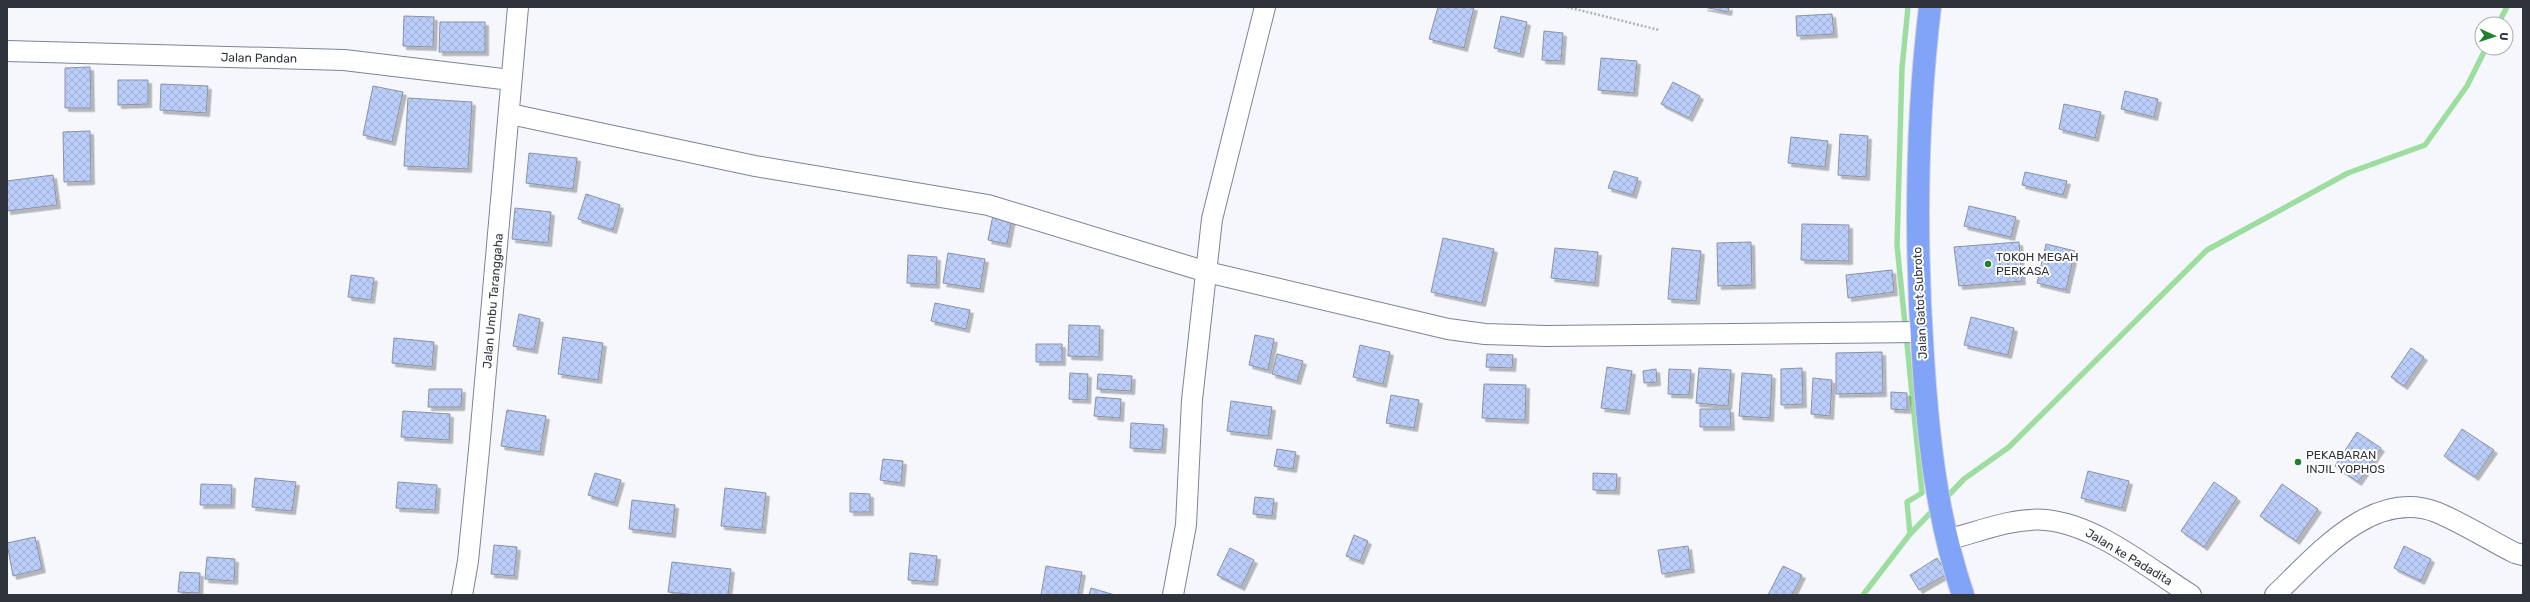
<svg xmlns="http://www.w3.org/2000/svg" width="2530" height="602" font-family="Rubik,sans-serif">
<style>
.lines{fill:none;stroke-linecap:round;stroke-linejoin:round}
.stream{stroke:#9ddea0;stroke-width:5.5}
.building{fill:url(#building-cross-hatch);stroke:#8992a6;filter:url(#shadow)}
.street-casing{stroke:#7b8498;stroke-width:22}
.highway-casing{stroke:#d1d2d4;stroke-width:24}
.path{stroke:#afb1b7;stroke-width:2.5;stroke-dasharray:2 2;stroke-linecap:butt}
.street{stroke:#fff;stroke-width:20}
.highway{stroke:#81a3f8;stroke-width:22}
.poi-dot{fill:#217f30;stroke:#fff;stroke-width:1.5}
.labels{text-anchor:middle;stroke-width:4;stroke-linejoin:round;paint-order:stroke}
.street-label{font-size:12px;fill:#2f333b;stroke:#fff}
.poi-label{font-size:12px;fill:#2f333b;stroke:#fff;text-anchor:start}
</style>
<defs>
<pattern id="building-cross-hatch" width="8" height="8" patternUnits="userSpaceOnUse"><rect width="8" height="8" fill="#bacdf8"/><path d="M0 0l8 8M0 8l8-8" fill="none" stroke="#a0b0d6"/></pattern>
<filter id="shadow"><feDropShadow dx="3.5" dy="3.5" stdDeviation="0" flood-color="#0004"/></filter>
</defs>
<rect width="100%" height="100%" fill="#f5f7fc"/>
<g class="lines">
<path class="stream" d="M1908 7 1902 68 1897 245 1922 493 1907 502 1910 534
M2498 24 2507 7
M1945 499 1964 479 2009 447 2207 250 2348 173 2425 145 2467 86 2486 48
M1863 595 1910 534 1934 509"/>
</g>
<path class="building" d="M1438 7H1474L1464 48 1429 39Z
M1704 7H1729L1728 12Z
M1832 14 1834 34 1797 36 1796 16Z
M404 16 434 17 433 47 403 46Z
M1501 16 1527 22 1520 54 1494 48Z
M440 22H485V52H439Z
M1544 31 1563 33 1561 61 1542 60Z
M1601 58 1637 61 1634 93 1598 90Z
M90 67 91 108H65V68Z
M118 80H148V104L118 105Z
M1673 82 1700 96 1689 118 1661 104Z
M161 84 208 86 206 113 160 110Z
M373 86 403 92 392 142 363 135Z
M2125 91 2158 99 2154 117 2121 109Z
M408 98 472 102 468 169 404 166Z
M2064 104 2101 112 2095 138 2059 129Z
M90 131 91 181 64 182 63 132Z
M1840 134 1868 136 1866 177 1838 175Z
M1791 137 1828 141 1825 167 1788 163Z
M529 153 577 158 573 189 526 183Z
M1614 171 1638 178 1633 195 1608 188Z
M2025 172 2067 181 2063 195 2022 185Z
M53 175 57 205 7 211V181Z
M586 194 620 205 613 230 578 219Z
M1969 206 2016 217 2011 237 1964 226Z
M515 208 551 212 548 243 512 239Z
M993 215 1012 218 1007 244 988 240Z
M1802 224 1849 225V261L1801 260Z
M1443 238 1494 249 1482 303 1431 292Z
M1751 242 1752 285 1718 286 1717 243Z
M2019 242 2022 281 1959 286 1954 247Z
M2046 244 2075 251 2066 290 2037 283Z
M1555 248 1598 252 1595 283 1551 278Z
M1672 248 1701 251 1696 301 1668 299Z
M948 253 985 259 980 289 943 283Z
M908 255 937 257 936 285 907 283Z
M1892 270 1894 292 1848 298 1846 275Z
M351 275 374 278 371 300 348 297Z
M935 303 970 310 966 329 931 321Z
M519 314 540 319 534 350 513 346Z
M1971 317 2014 328 2008 355 1964 345Z
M1069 325 1100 326 1099 357 1068 356Z
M1255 335 1274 339 1268 370 1249 365Z
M563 337 603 343 598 380 558 374Z
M394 338 434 342 432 367 392 363Z
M1036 344H1062V362H1036Z
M1360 345 1390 352 1383 384 1353 377Z
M2411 348 2424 357 2404 386 2391 377Z
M1882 352 1883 393 1836 394V353Z
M1277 354 1303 361 1297 381 1272 374Z
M1487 354 1513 355 1512 368 1486 367Z
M1607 367 1632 371 1626 411 1601 408Z
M1699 368 1731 370 1728 406 1696 403Z
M1802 368 1803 404 1781 405V369Z
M1656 369 1657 382 1644 383 1643 371Z
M1669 369 1691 370 1689 395 1668 394Z
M1070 373 1088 374 1087 400 1069 399Z
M1742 373 1772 375 1770 418 1739 416Z
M1098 374 1132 376 1131 391 1097 389Z
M1813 378 1832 380 1830 416 1811 414Z
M1484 384 1526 385 1525 420 1482 418Z
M429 389H462L461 407H428Z
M1891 392 1907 393V410L1891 409Z
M1391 395 1419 400 1414 428 1386 423Z
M1096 397 1121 399 1120 418 1094 416Z
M1231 401 1272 407 1268 436 1227 431Z
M1700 409H1730L1731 427H1700Z
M507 410 546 416 540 452 501 446Z
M403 411 450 414 449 440 401 437Z
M1131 423 1164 425 1162 450 1130 448Z
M2462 429 2494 450 2475 477 2444 456Z
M2357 432 2381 448 2358 482 2335 466Z
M1277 449 1296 452 1293 469 1274 466Z
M883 459 903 461 901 483 880 480Z
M2088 471 2129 481 2122 508 2081 498Z
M595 473 621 480 614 503 588 495Z
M1593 473 1617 474 1616 491 1593 490Z
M255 478 296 482 292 511 252 507Z
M398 482 437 485 435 510 396 508Z
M2214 482 2237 498 2204 547 2181 531Z
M201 484 232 485 231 505H200Z
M2282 484 2318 509 2296 541 2260 516Z
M725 488 766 493 762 530 721 526Z
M850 493 870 494V512H850Z
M1255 497 1274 499 1272 516 1253 514Z
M632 500 675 505 672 534 629 529Z
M1354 535 1368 541 1360 561 1346 556Z
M35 537 42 569 13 576 7 543Z
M494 545 517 547 514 576 491 574Z
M1688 546 1691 569 1662 574 1658 550Z
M2404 546 2431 559 2421 581 2394 568Z
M1230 548 1254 560 1241 587 1217 575Z
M910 553 937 556 934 582 908 580Z
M207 557 235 559 234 581 205 579Z
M1937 558 1947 574 1919 590 1910 575Z
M672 562 731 569 728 595H697L668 592Z
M1046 566 1082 572 1078 595H1041Z
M1783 566 1802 575 1792 595H1768Z
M180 572 200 573 199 593 178 592Z
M1091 588 1115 595H1089Z"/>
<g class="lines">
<g class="street-casing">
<path id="street" d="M7 51 344 60 511 80
M510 114 755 166 988 205 1207 272 1448 329 1485 334 1545 336 1921 332
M1947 540C1978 532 2013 517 2046 520 2097 525 2148 568 2191 595
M462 595 468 561 479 450 518 7
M1173 595 1186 525 1192 400 1212 219 1265 7
M2275 595C2316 556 2372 488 2436 512 2463 523 2489 540 2515 553L2523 555"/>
</g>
<g class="highway-casing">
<path id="highway" d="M1930 7C1916 124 1915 240 1923 357 1928 437 1937 519 1963 595"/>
</g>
<path class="path" d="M1567 7 1659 30"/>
<use href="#street" class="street"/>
<use href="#highway" class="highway"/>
</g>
<g class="poi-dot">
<circle cx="1988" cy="264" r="4"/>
<circle cx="2298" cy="462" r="4"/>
</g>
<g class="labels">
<g class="street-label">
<text transform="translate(259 58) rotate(1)" y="4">Jalan Pandan</text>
<text transform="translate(493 301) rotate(-85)" y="4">Jalan Umbu Taranggaha</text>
<text transform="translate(1920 303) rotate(-93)" y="4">Jalan Gatot Subroto</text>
<text transform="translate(2129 557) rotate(31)" y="4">Jalan ke Padadita</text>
</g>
<g class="poi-label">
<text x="1996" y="261">TOKOH MEGAH<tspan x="1996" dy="14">PERKASA</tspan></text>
<text x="2306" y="459">PEKABARAN<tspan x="2306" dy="14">INJIL YOPHOS</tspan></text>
</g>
</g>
<rect width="2530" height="602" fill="none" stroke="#2f333b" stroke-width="16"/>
<g transform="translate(2494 36) rotate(93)"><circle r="19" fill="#ffffff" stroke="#acadb1"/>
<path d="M0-3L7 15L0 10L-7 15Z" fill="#217f30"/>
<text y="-6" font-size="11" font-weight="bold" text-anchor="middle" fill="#2f333b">U</text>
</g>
</svg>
